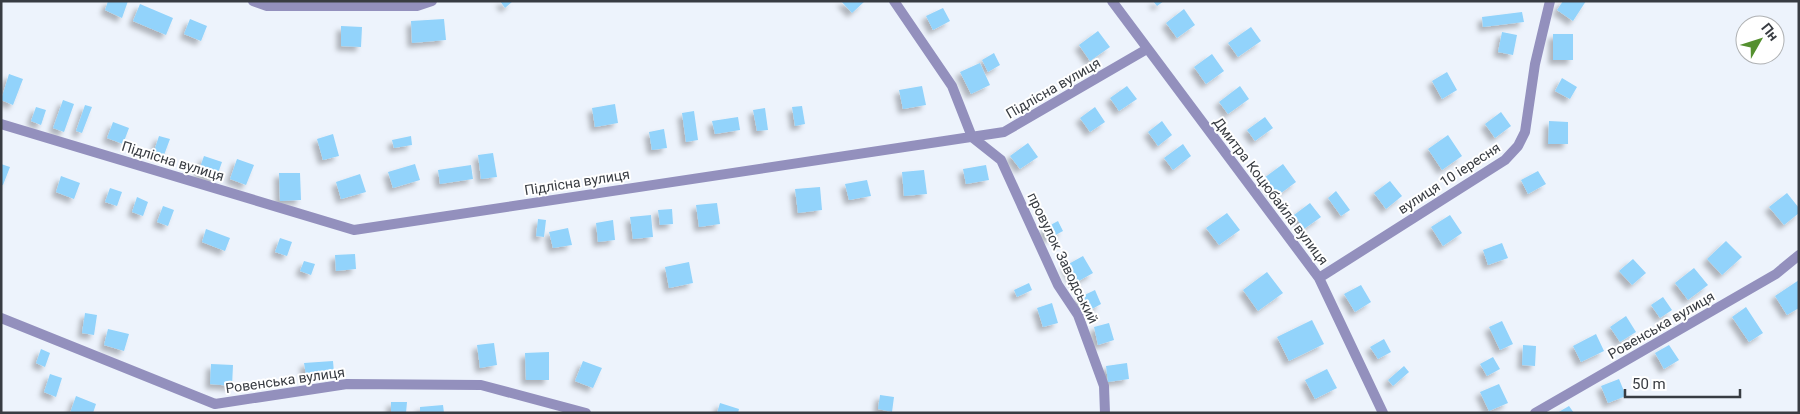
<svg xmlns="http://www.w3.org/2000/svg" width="1800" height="414" font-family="Roboto,sans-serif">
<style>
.building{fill:#92d3fb;filter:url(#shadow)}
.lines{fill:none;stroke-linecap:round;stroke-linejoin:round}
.minor{stroke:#9390bd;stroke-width:10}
.labels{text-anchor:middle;stroke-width:4;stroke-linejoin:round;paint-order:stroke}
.street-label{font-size:14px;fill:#383c42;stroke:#fff}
</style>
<defs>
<filter id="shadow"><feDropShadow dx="-4.5" dy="4.5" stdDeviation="2.5" flood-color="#0004"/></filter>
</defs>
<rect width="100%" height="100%" fill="#edf3fc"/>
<path class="building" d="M108 1H128L122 18 105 10Z
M500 1H513L505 8Z
M841 1H865L852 13Z
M1153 1H1164L1157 6Z
M1563 1H1586L1573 21 1557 10Z
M140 4 173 18 166 35 133 21Z
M943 8 950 21 933 30 926 16Z
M1184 9 1195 25 1177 38 1166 23Z
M1522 12 1524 22 1483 27 1482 17Z
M190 19 207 26 201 41 184 34Z
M444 19 446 40 412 43 411 21Z
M341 26 362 27 361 47 341 46Z
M1251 27 1261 41 1238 57 1228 43Z
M1098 31 1110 47 1090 61 1079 45Z
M1502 32 1517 35 1513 55 1498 52Z
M1553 34H1573V60H1553Z
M994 53 1000 65 988 72 982 60Z
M1212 54 1224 71 1206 84 1194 67Z
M980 63 990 85 971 94 960 72Z
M1447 72 1457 90 1442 99 1432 81Z
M9 74 23 79 13 105 1 100Z
M1562 78 1577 87 1570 99 1555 91Z
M922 86 926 105 903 109 899 90Z
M1127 86 1137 99 1119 111 1110 98Z
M1240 86 1249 99 1228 114 1219 102Z
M63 100 74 104 64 132 53 128Z
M615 104 618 123 595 127 592 108Z
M85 105 92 107 82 133 76 131Z
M802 106 805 124 795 126 792 107Z
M36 107 46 110 41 125 31 121Z
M1095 107 1105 122 1090 132 1080 118Z
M765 108 768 130 757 131 753 110Z
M694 111 698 140 686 142 682 113Z
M1501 112 1511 126 1495 138 1485 124Z
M738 117 740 130 715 134 712 121Z
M1265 117 1273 128 1255 141 1247 130Z
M1162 121 1172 135 1158 146 1148 132Z
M1549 121 1568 122V144H1548Z
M113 122 129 128 123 144 107 138Z
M664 129 667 148 652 150 649 132Z
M333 134 339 156 323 160 317 139Z
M1448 135 1462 156 1442 170 1428 149Z
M159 136 170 139 164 155 154 151Z
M411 136 412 145 394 148 392 140Z
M1028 143 1038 157 1020 169 1010 156Z
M1183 144 1191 156 1173 170 1164 158Z
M493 153 497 177 481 179 478 155Z
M204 156 222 162 216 179 198 173Z
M237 159 254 165 246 185 230 179Z
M1 164 10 167 3 185H1Z
M415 164 420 180 393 188 388 172Z
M1283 164 1296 182 1277 196 1264 178Z
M471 165 473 179 440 184 438 170Z
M986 165 989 180 966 184 963 169Z
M924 170 927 194 904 196 902 172Z
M1538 171 1546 184 1528 194 1521 180Z
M279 173H300L301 200 280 201Z
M360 174 366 192 341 199 336 182Z
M61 176 80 183 74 199 56 192Z
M867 180 871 196 849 200 845 184Z
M1390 181 1402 196 1386 209 1374 193Z
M820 187 822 210 798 213 795 189Z
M110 188 122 192 117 206 105 202Z
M1336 191 1350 210 1341 216 1328 198Z
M1787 193 1799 208V213L1784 225 1769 207Z
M137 197 148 202 143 216 132 212Z
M717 203 720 224 699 227 696 205Z
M1310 203 1321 217 1304 229 1294 215Z
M163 206 174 210 168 226 157 222Z
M672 209 673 224 660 225 658 210Z
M1227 213 1240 230 1219 245 1206 228Z
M651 215 653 237 633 239 630 217Z
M1450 215 1462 233 1443 246 1431 227Z
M538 219 546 220 544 237 536 236Z
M613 220 615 240 598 242 596 223Z
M1058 221 1063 231 1048 239 1043 229Z
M568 228 572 245 553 248 549 232Z
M206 229 230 238 225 251 202 242Z
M280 238 292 242 287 256 275 252Z
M1726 241 1742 257 1722 275 1707 259Z
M1502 243 1508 258 1488 265 1483 250Z
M355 254 356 269 336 271 335 255Z
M1083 256 1093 273 1075 283 1065 266Z
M1633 259 1646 273 1632 285 1619 271Z
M304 261 315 264 311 275 300 271Z
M689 262 693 283 669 288 665 267Z
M1694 268 1708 285 1688 300 1675 283Z
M1267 272 1283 293 1258 311 1243 290Z
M1799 280V308L1787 315 1775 296Z
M1029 283 1032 290 1017 297 1014 290Z
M1361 285 1371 302 1355 312 1344 294Z
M1095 290 1101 304 1083 314 1076 299Z
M1663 297 1672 310 1660 318 1651 305Z
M1052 303 1058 323 1043 327 1037 308Z
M1746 307 1763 333 1749 342 1732 317Z
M85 313 97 315 94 335 82 333Z
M1626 316 1636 332 1620 342 1610 327Z
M1312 320 1324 344 1289 361 1277 337Z
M1502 321 1513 344 1500 350 1489 327Z
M1109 323 1114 340 1098 345 1094 327Z
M108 329 129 334 124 351 104 345Z
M1596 334 1604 351 1581 362 1573 346Z
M1384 339 1391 352 1378 359 1370 347Z
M494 343 497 365 480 368 477 345Z
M1523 345 1536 346 1535 366 1522 365Z
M1669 345 1679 360 1664 369 1655 353Z
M41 349 50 353 45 367 36 363Z
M549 352V380H526L525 353Z
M1493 357 1500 369 1487 376 1480 364Z
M333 361 334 373 306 375 304 363Z
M583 361 602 368 593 388 575 381Z
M1127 363 1129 379 1108 382 1106 366Z
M211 364 233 365 232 386 210 384Z
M1404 366 1409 372 1393 386 1388 380Z
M1327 369 1337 388 1315 399 1305 380Z
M50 374 62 378 56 397 44 392Z
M1619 379 1626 396 1608 403 1601 386Z
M1499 384 1508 403 1489 411 1480 392Z
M880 395 894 397 892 412 878 409Z
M76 396 96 404 93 413H70Z
M391 402H407L406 413H391Z
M720 403 739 409 738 413H717Z
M443 405 444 413H420V407Z
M1569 406 1574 413H1557Z"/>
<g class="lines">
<path class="minor" d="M253 1 267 6H417L432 1
M894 1 952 86 972 137 1001 160 1058 285 1078 315 1104 386 1105 413
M1112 1 1319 278 1383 413
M1 124 354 230 1004 132 1147 49
M1319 278 1505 160 1518 146 1525 132 1535 64 1550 1
M1 318 215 404 347 384 481 385 586 413
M1535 413 1776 274 1799 255"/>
</g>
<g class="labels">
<g class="street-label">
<text transform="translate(1053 88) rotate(-30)" y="5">Підлісна вулиця</text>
<text transform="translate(173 161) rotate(17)" y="5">Підлісна вулиця</text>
<text transform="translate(1449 178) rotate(-33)" y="5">вулиця 10 іересня</text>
<text transform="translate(577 182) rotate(-9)" y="5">Підлісна вулиця</text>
<text transform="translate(1271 191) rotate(53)" y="5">Дмитра Коцюбайла вулиця</text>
<text transform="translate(1063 258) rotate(64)" y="5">провулок Заводський</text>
<text transform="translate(1661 325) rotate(-30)" y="5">Ровенська вулиця</text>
<text transform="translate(285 380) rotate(-8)" y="5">Ровенська вулиця</text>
</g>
</g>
<rect width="1800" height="414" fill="none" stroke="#383c42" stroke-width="5"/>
<g transform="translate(1760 40) rotate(51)"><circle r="24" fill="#ffffff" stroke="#afb1b3"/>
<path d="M0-4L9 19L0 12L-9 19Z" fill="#54902f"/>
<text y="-8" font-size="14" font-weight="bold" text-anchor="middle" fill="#383c42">Пн</text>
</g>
<path d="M1625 389v8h115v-8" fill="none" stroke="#383c42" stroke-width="2.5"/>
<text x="1632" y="389" font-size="15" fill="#383c42" stroke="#ffffff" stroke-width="4" paint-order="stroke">50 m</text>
</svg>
